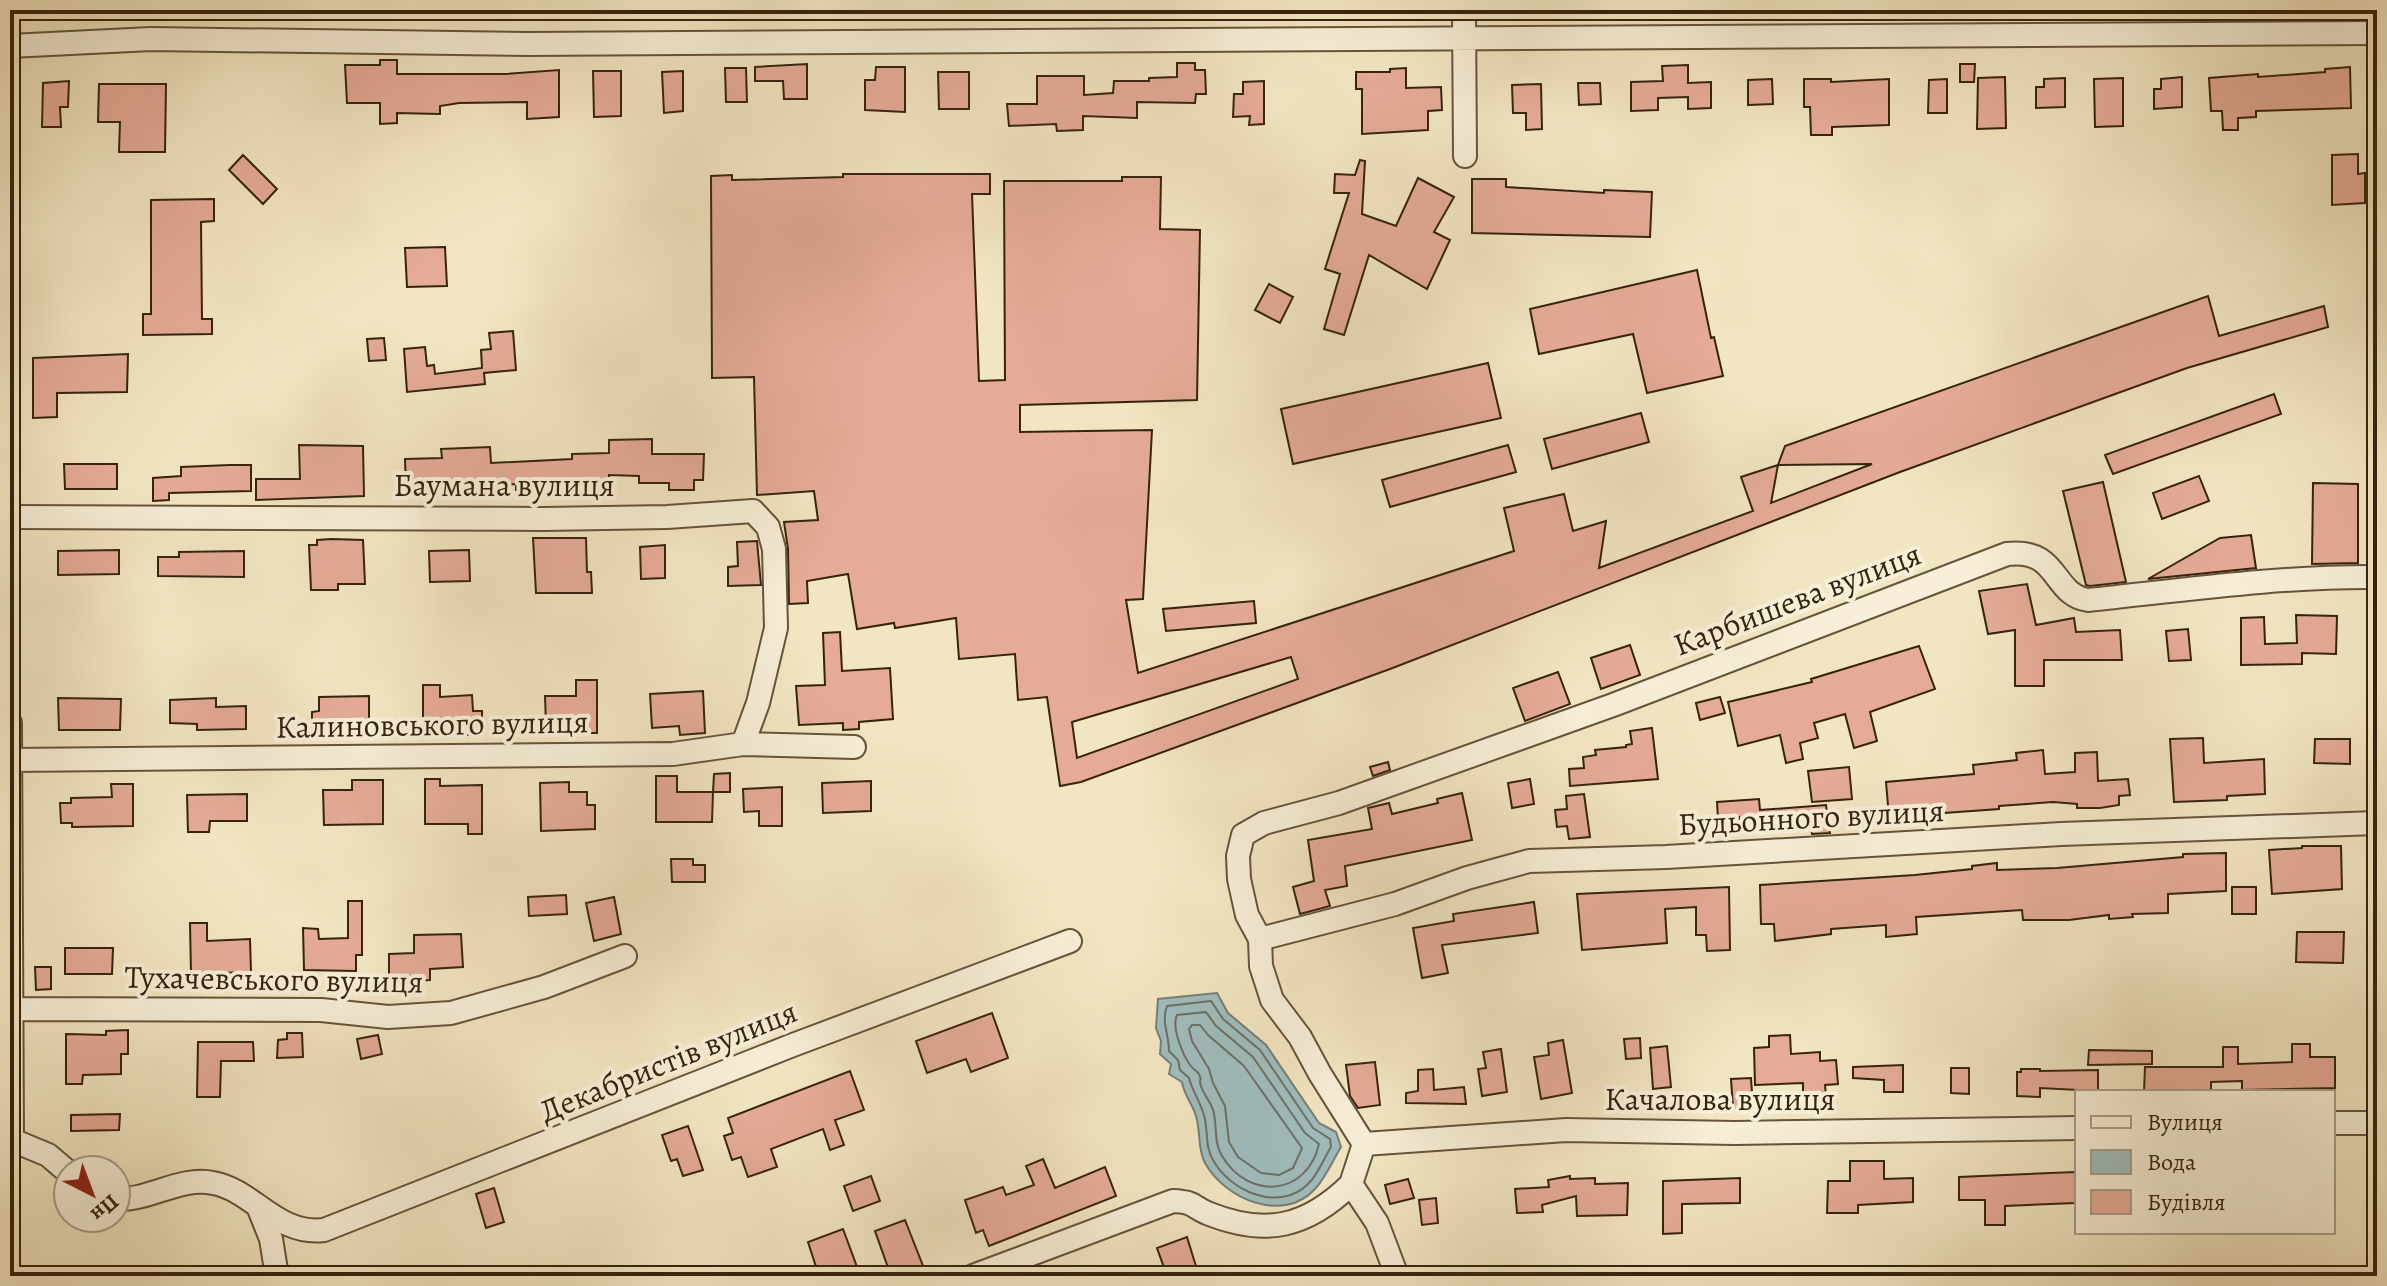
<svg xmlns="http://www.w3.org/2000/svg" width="2387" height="1286" font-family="Alegreya,serif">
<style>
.water{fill:#a0bdbe;stroke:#767f77;stroke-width:2}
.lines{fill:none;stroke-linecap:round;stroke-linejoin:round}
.shore{stroke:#6b7066;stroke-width:2}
.building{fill:#e5ab97;stroke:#36230d;stroke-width:2;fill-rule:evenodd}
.minor-casing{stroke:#65543a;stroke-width:26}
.minor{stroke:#f7efd7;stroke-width:22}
.labels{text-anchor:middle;stroke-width:8;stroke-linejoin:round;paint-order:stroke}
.street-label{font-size:32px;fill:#36230d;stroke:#f7efd7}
</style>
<rect width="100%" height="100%" fill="#f2e6c2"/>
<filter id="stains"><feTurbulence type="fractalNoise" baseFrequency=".0025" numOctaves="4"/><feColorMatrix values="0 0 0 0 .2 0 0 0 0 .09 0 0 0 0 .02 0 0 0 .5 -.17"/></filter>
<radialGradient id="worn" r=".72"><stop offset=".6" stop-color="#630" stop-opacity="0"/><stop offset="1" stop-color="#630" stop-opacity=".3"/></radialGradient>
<path class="water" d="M1217 993 1228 1013 1266 1045 1319 1123 1336 1132 1341 1147C1333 1160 1326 1177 1315 1189 1283 1224 1225 1199 1205 1163 1197 1148 1201 1132 1196 1116 1192 1103 1184 1095 1182 1082L1169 1074 1171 1064 1160 1054 1161 1041 1156 1028 1158 999Z"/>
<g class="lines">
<path class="shore" d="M1211 1001 1223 1019 1260 1050 1313 1128 1330 1139 1331 1147C1324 1158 1318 1175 1308 1184 1279 1213 1230 1191 1213 1160 1204 1145 1209 1128 1203 1112 1199 1100 1192 1090 1189 1078L1180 1070 1178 1060 1169 1051C1169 1034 1161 1022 1167 1006Z
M1206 1012 1216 1026 1253 1057 1305 1133 1319 1144C1307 1196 1249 1201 1222 1156 1214 1143 1217 1129 1214 1114 1213 1104 1204 1096 1201 1086 1198 1078 1203 1083 1199 1074 1197 1071 1193 1069 1190 1065 1183 1055 1171 1027 1177 1015Z
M1192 1025H1200L1208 1035 1244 1066 1302 1148 1293 1168 1279 1175 1261 1173 1238 1157 1229 1142 1225 1106 1213 1083 1209 1069 1192 1041 1189 1029Z"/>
</g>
<path class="building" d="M380 60H397V74H506L559 70V117L527 119V102L459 103 440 106V114L397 113V123L380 124V103H347L345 65H380Z
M1177 63H1195V70H1205L1206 94H1196L1195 103 1137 102V118L1083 116V130L1057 131 1056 124 1009 126 1007 104H1037V76H1084V95L1113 93 1114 81H1149V78L1177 77Z
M807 64V99H784L783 81H755V67Z
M1960 64H1975L1974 82H1960Z
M1688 65V83L1711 82V108L1688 109V97L1658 98V110L1631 111V82L1663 81 1662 66Z
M876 67H905V112L865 110V80H875Z
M2350 67 2351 108 2256 111V117L2238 118V130H2223L2222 111H2211L2209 78 2258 74V77L2325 72V69Z
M725 68H746L747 102H726Z
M1406 68V88L1441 87 1442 110 1428 111V130L1362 134V89H1356V72H1390V69Z
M593 71H621V116L594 117Z
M683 71V111L664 113 662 72Z
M938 72H969V109H939Z
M2005 77 2006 128 1977 129 1978 78Z
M2182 77V107L2154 109V89H2161V79Z
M2065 78V107L2036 108V87H2044V79Z
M2123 78V126L2095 127 2094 79Z
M1772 79 1773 104 1748 105V80Z
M1804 79H1831V82L1889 79V125L1832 127V135H1811L1810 107H1804Z
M1947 79V113H1928L1929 80Z
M69 81 68 107H60L61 127H42L43 83Z
M1264 81V124L1249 125 1250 116 1233 117 1234 94H1243V82Z
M1578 83H1600L1601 104 1579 105Z
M99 84H166L165 152H119L120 122H98Z
M1541 84 1542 129 1526 130V113H1513L1512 85Z
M2358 154V174L2365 173V203L2332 205V155Z
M243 155 277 189 263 204 229 170Z
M1360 160 1365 161 1362 214 1396 226 1418 178 1454 197 1434 232 1450 240 1427 289 1369 255 1344 335 1324 329 1340 274 1325 269 1349 193H1334L1335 174 1355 175Z
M843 174H990V194H972L979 381 1005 380 1004 181H1122V177H1161L1160 229 1200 230 1197 400 1020 405V432L1152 430 1143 599 1126 600 1138 673 1514 551 1504 508 1564 494 1573 531 1606 521 1599 568 1753 511 1741 477 1778 465 1785 446 2208 296 2219 336 2324 306 2328 327 2187 368 1900 472 1390 669 1081 782 1060 786 1047 697 1018 700 1015 654 959 659 956 618 895 628 894 623 857 629 848 574 807 581 808 603 789 604 788 549 784 522 818 520 814 491 757 495 754 377 712 378 711 176 732 175V180L843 177ZM1872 464 1771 503 1778 465ZM1291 657 1298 679 1077 758 1072 722Z
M1472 179H1506V187L1604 193V190L1652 192 1650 237 1472 233Z
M214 199V221L201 222 202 319H212V334L143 335V314H151V200Z
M445 247 447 286 407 287 405 248Z
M1697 270 1711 338 1714 337 1723 376 1647 393 1633 334 1539 354 1530 309Z
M1269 284 1293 297 1280 323 1255 310Z
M513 331 516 370 484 373 485 384 407 392 404 349 425 347 427 366 434 365 435 374 482 368 481 350 491 349 489 333Z
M384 338 386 360 369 361 367 339Z
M128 354 127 392 57 393V417L33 418V358Z
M1488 363 1501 418 1293 464 1281 409Z
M2274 394 2281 414 2113 474 2105 455Z
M1641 413 1649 442 1552 469 1544 439Z
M652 439V454H704L703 480H694V490H669V483H639V476L609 475V495L573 496V488L516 490V484L406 490 405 459 442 458 441 449 490 447 491 463 572 459V454L609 453V440Z
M299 445 363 446 364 496 256 500V479H300Z
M1508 445 1516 472 1390 507 1382 480Z
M64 464H117V489H65Z
M230 465H251V491L169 493V500L153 501V478L181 476V467Z
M2199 476 2209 501 2162 519 2153 493Z
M2103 482 2126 582 2090 586 2086 585 2063 491Z
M2313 483 2358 484V563L2312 564Z
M2251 535 2256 568 2148 579 2220 538Z
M533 538H586L587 572H591L592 593H536Z
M332 539 363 540 365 584H338V590H311L309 545H317V540Z
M757 541 761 585 728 586V567L738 566 737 542Z
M665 545V578L641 579 640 547Z
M119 550V574L58 575V551Z
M469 550 470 581 430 582 429 551Z
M244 551V577L158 576V557H179V552Z
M2027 584 2036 625 2074 618 2076 632 2120 630 2122 660H2044V686H2015V630L1988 634 1979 591Z
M1254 601 1256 623 1166 631 1163 609Z
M2296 615 2337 616 2336 654 2302 653V664L2241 665V618L2264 617 2265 644 2297 643Z
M2188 629 2191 660 2169 661 2166 631Z
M840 632 842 671 890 668 893 719 859 722V729L843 730V723L799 725 796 686 825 685 823 633Z
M1630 645 1640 675 1601 689 1591 658Z
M1919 646 1935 689 1870 712 1877 741 1854 748 1845 714 1814 723 1818 738 1800 743 1803 759 1786 763 1780 735 1738 746 1728 702 1812 682 1811 679Z
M1558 672 1570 704 1525 721 1513 688Z
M576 680H597V733H583L582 726 546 727 545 696H576Z
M423 685H440V697L472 695 473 711H482V734L464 735V732L423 734Z
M703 691 705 733 680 735 679 726 652 728 650 694Z
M369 696V728L312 729V712L319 711V697Z
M1720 697 1725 713 1700 720 1696 703Z
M58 698 121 699 120 730H59Z
M216 698V707L246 706V729L197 730V724L170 723V700Z
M1652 728 1658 779 1570 786 1569 769 1584 768 1583 757 1596 755 1595 750 1626 747V745L1632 744 1630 731Z
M2203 738 2204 763 2264 759 2265 794 2227 796V800L2174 802 2170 739Z
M2315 739H2350V764L2314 763Z
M2043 750 2045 774 2075 772V753L2097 752 2098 781 2128 779 2130 795 2119 796V805L2100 808H2077V804L2053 802 1999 806V809L1889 817 1886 782 1974 774 1973 765 2017 760 2016 753Z
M1388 762 1390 770 1373 776 1370 767Z
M1849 767 1852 799 1812 802 1808 771Z
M730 773V792H713L714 774Z
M656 776H677V792H713L712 822H656Z
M425 779H440V786L482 785V834H468V824H425Z
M1530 779 1534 804 1512 808 1508 783Z
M352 780H383V824L324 825 323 790H352Z
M871 781V811L823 813 822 783Z
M569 782V792H587V805H595V829L541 831 540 783Z
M111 784H133V826L72 827V823H61L60 803H71V798L112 797Z
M782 787V826H759V811L744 812 743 789Z
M1462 793 1472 840 1345 866 1347 886 1325 890 1330 906 1300 914 1293 887 1314 881 1308 840 1372 829 1368 808 1389 803 1392 814 1438 803 1437 799Z
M247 794V821H210L209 832H188L187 795Z
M1584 794 1590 837 1569 839 1567 826 1557 827 1555 810 1567 809 1566 796Z
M1759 799 1760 810 1826 805 1830 833 1812 834 1811 827 1740 830 1739 817 1718 819 1717 802Z
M2302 846H2341L2342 889 2272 894 2269 850 2302 848Z
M2226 853V891L2168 894V913L2132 914 2133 917 2109 919V915L2069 920H2023L2022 910 1916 917 1917 934 1886 937V925L1831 929V934L1775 941 1774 924H1761L1760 885 1915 875 1972 869V866L1997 863V870L2057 868 2183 857V854Z
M671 859H693V865H705V882H672Z
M1729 887 1730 950 1707 951 1706 935H1696V907L1665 909 1667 943 1582 950 1577 894Z
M2232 887H2256V914H2232Z
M566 895 567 914 529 916 528 897Z
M614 897 621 934 594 941 586 903Z
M348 901H362V955H356V971L304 970 303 928 318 929 319 939 348 938Z
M1534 902 1538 933 1442 945 1448 973 1422 978 1413 928 1454 921 1453 914Z
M190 923H207V941L250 939 251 972 191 974Z
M2297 932H2344L2343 963 2296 962Z
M461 934 463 967 430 969V980L415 981V976H389V954L414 953V935Z
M65 948H113L112 974H65Z
M35 967H51V989L36 990Z
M992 1013 1008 1058 971 1072 966 1059 927 1073 916 1041Z
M128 1030V1054H121V1074L83 1075 82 1084H66V1034L106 1035V1031Z
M287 1033H302L303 1057 277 1058 278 1040 287 1039Z
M378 1035 382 1054 361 1059 357 1039Z
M1790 1035 1791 1054 1820 1052V1061L1836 1060 1838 1084 1825 1085 1826 1096 1803 1097V1083L1755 1085 1754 1048 1769 1047V1036Z
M1640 1038 1641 1058 1626 1059 1624 1039Z
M1563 1040 1572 1093 1541 1099 1534 1057 1549 1055 1548 1043Z
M198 1042H253L254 1061H221L220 1097H197Z
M2292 1044H2310V1057H2335V1088L2242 1090V1081L2211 1082V1092L2144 1091 2145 1067H2223V1047H2238V1064L2292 1062Z
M1667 1046 1671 1087 1653 1089 1650 1048Z
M1501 1049 1507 1092 1482 1096 1478 1069 1486 1068 1483 1052Z
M2089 1050 2152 1051V1064L2088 1065Z
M1375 1062 1380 1105 1358 1108 1350 1096 1346 1065Z
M1903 1065V1092H1884V1080L1853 1078V1067Z
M1951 1068H1969V1094L1951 1093Z
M1433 1069 1434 1090 1464 1087 1466 1104 1406 1103V1093L1418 1091V1070Z
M2021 1069H2040V1071L2098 1070V1091L2040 1088V1097L2017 1096V1072H2021Z
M850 1071 864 1110 835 1120 844 1145 830 1150 823 1129 771 1149 777 1167 748 1177 741 1157 732 1160 724 1136 733 1133 728 1118Z
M1751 1078 1753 1107 1733 1108 1731 1079Z
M120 1114 119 1130 71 1131V1115Z
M688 1126 703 1170 683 1176 677 1159 671 1161 662 1135Z
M1043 1159 1055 1188 1105 1167 1116 1196 989 1246 983 1230 976 1233 965 1200 1003 1187 1006 1195 1034 1185 1026 1166Z
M1850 1161H1884V1179L1913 1178V1202L1858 1205V1213H1827L1828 1181H1850Z
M2075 1172V1203L2005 1206V1225H1985V1200H1959V1177Z
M871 1176 880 1201 853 1211 844 1186Z
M1570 1176V1179L1595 1178V1184L1628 1183 1627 1215 1577 1216 1576 1196 1542 1205 1543 1212 1517 1213 1515 1189 1549 1187 1548 1180Z
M1740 1178V1203L1682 1204V1233L1663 1234V1181Z
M1408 1179 1414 1198 1390 1204 1385 1185Z
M494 1188 504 1222 486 1228 476 1194Z
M1436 1198 1438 1223 1422 1225 1419 1200Z
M905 1220 925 1271 912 1276H891L875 1231Z
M843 1229 857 1267 833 1276H819L808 1242Z
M1187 1237 1199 1276H1167L1157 1248Z"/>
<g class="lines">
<g class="minor-casing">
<path id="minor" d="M1464 10 1465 156
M10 46 151 39 527 44 2377 33
M10 517 544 519 667 517 753 511 768 527 774 549 776 628 758 703 743 744
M10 723 12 1140 10 1142
M10 760 673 754 743 744 854 747
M1260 939 1395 904 1467 878 1529 861 1666 857 2061 834 2377 823
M10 1009 321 1010 388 1017 451 1013 544 987 625 956
M2333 1123H2377
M12 1140 48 1155 68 1172
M1364 1144 1566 1130 1735 1133 2077 1128
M116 1199C149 1201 180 1176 213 1183 253 1190 277 1236 324 1230L793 1045 1070 941
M259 1209 271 1239 277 1276
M973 1276 1173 1201C1195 1202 1191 1206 1207 1213 1266 1237 1307 1227 1351 1184
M1397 1276 1377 1223 1351 1184 1364 1144 1320 1074 1300 1037 1272 1000 1261 966 1260 939 1247 915 1239 879 1238 856 1243 835 1264 823 1339 803 1613 705 2007 554C2060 548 2051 594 2088 600 2184 590 2280 576 2377 577"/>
</g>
<use href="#minor" class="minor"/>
</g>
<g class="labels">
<g class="street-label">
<text x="504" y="496">Баумана вулиця</text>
<text transform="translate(1797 599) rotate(-21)" y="11">Карбишева вулиця</text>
<text transform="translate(432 724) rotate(-1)" y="11">Калиновського вулиця</text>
<text transform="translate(1811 817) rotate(-3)" y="11">Будьонного вулиця</text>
<text transform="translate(274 979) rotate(1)" y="11">Тухачевського вулиця</text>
<text transform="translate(668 1061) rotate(-22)" y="11">Декабристів вулиця</text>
<text x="1720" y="1110">Качалова вулиця</text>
</g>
</g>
<rect width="2387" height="1286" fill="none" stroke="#f2e6c2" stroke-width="40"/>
<rect x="12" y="12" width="2363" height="1262" fill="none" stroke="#36230d" stroke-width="4"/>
<rect x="20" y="20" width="2347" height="1246" fill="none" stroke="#36230d" stroke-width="2"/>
<rect x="2075" y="1090" width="260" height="144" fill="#f7efd7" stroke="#aa9d86" stroke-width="2"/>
<rect x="2091" y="1116" width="40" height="12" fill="#f7efd7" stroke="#aa9d86" stroke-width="2"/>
<text x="2147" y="1130" font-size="24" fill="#36230d">Вулиця</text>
<rect x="2091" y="1150" width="40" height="24" fill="#a0bdbe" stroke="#aa9d86" stroke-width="2"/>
<text x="2147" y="1170" font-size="24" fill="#36230d">Вода</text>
<rect x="2091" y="1190" width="40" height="24" fill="#e5ab97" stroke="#aa9d86" stroke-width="2"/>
<text x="2147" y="1210" font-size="24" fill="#36230d">Будівля</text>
<g transform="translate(92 1194) rotate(138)"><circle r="38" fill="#f7efd7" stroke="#aa9d86" stroke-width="2"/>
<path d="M0-6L14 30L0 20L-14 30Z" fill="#8f2418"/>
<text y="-12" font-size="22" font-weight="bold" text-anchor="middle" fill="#36230d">Пн</text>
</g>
<rect width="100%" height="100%" filter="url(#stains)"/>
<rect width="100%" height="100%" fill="url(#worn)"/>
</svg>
